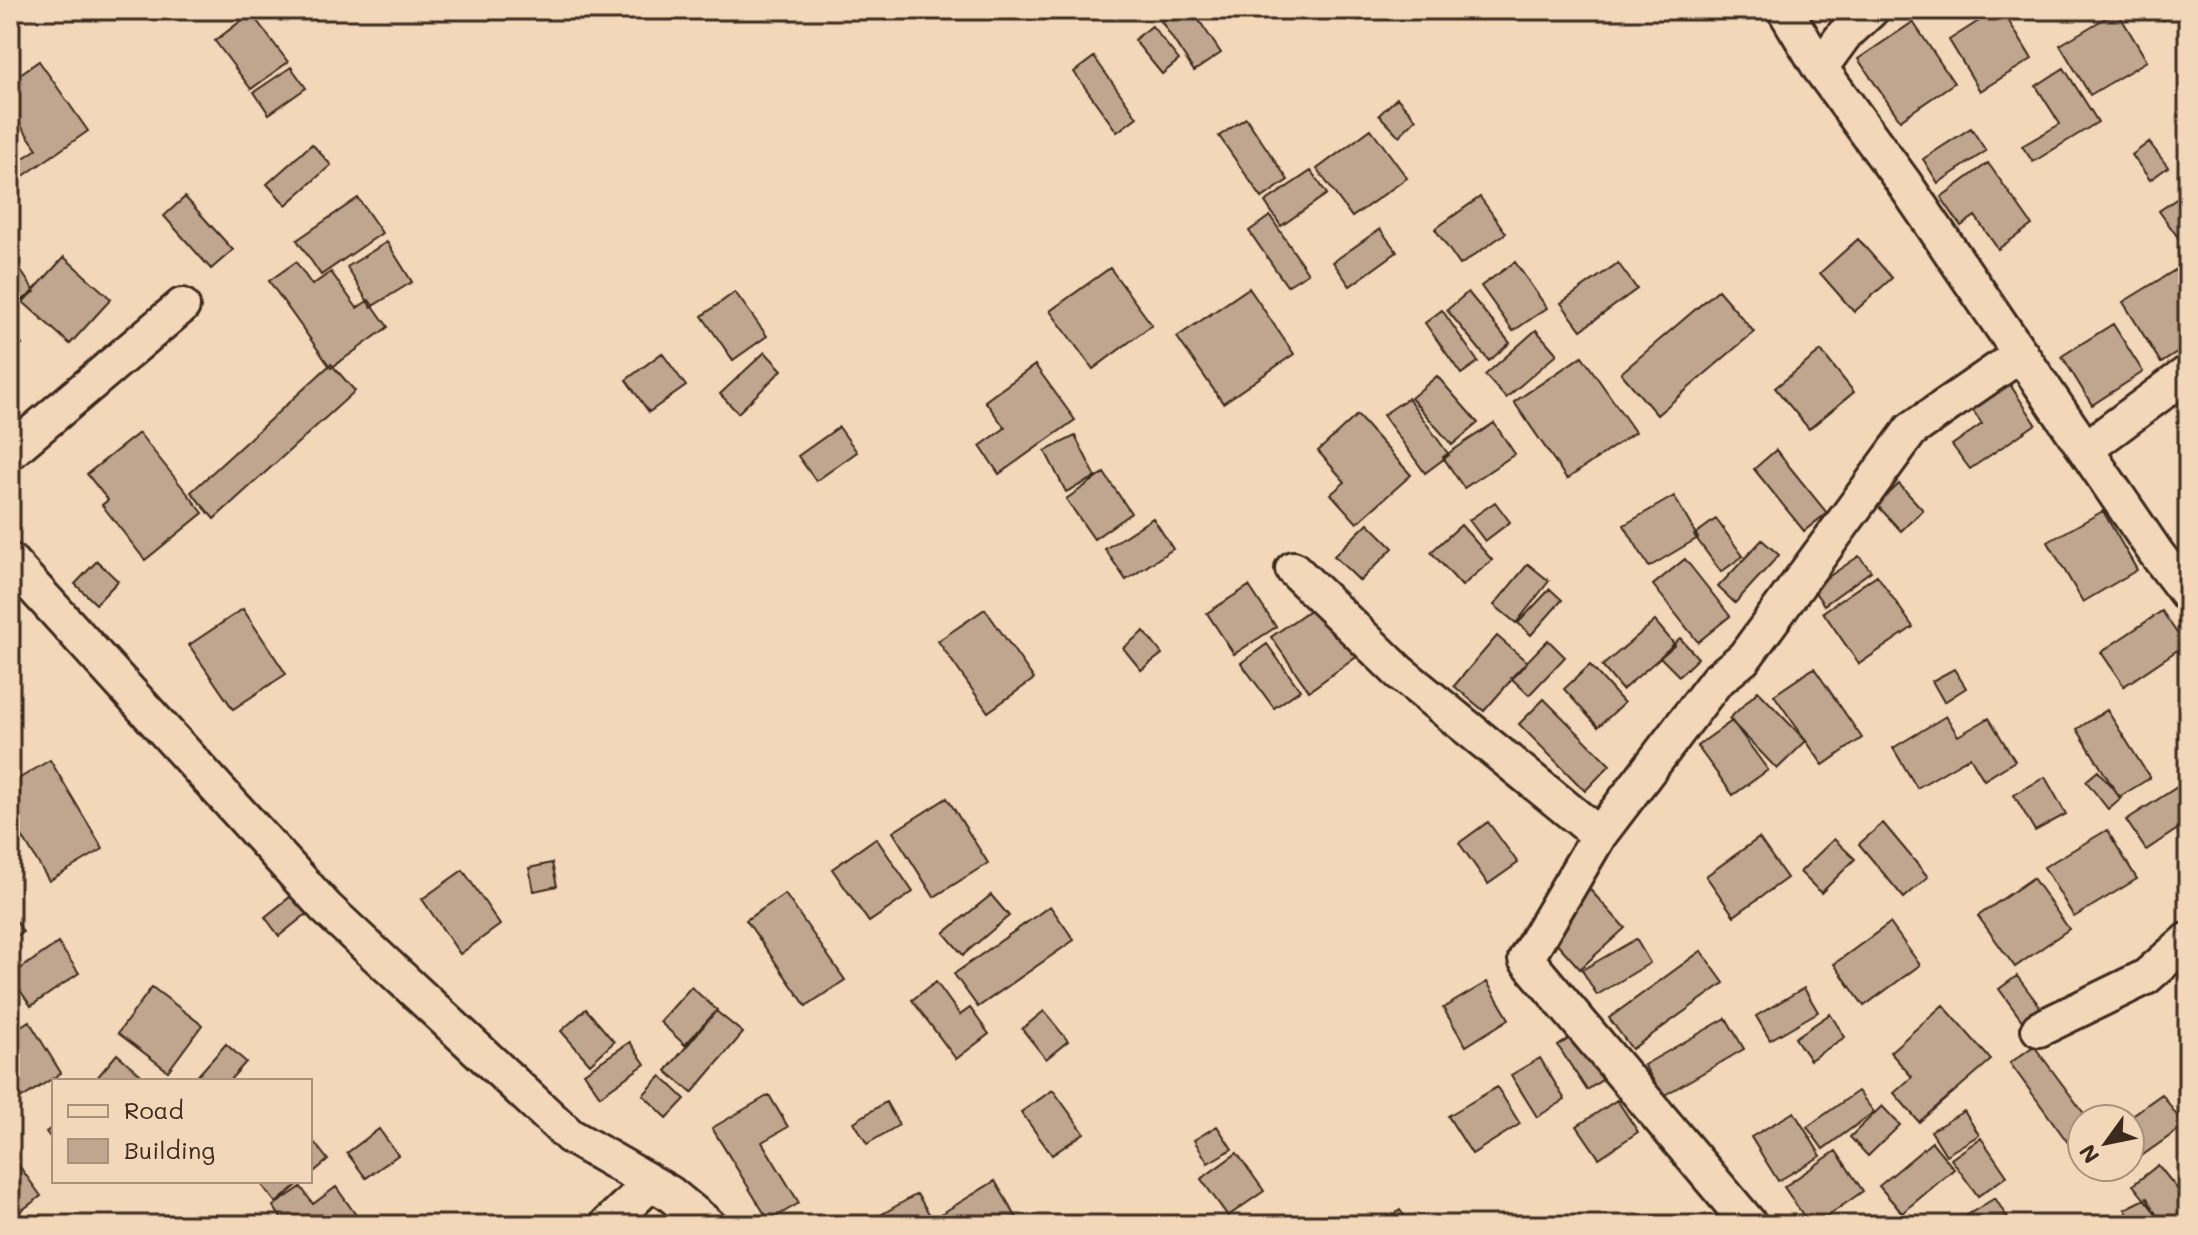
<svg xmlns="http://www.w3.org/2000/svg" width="2198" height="1235" font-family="Mali,sans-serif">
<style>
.building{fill:#c0a68e;stroke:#3b2a1e;stroke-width:2}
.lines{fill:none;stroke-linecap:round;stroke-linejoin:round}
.minor-casing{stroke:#3b2a1e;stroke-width:40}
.minor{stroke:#f3d7b9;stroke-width:34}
</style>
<rect width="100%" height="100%" fill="#f3d7b9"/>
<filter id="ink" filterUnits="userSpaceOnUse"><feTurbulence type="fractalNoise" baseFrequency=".0125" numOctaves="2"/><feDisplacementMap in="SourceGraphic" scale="16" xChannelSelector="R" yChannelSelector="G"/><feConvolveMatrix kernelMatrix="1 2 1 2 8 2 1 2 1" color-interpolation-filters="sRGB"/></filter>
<g filter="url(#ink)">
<path class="building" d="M1179 10H1192L1221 53 1194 71 1161 21Z
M1996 10H2002L2032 59 1980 91 1949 40Z
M2157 10H2179L2163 20Z
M2117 11 2147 61 2090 95 2060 45Z
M251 13 288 62 251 89 215 41Z
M1913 22 1954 83 1900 120 1858 59Z
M1152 26 1179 60 1162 74 1134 40Z
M1094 57 1137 117 1117 132 1074 72Z
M39 61 88 131 19 179 10 167 37 149 10 110V81Z
M291 67 306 88 269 114 254 92Z
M2064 68 2098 122 2033 162 2022 146 2060 124 2036 86Z
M1397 98 1416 119 1399 136 1379 115Z
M1246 118 1288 180 1262 198 1219 136Z
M1971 128 1986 151 1938 183 1923 159Z
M1371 129 1407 178 1352 217 1317 169Z
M2149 142 2168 167 2150 180 2132 155Z
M312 144 331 165 286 205 267 184Z
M1988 163 2032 225 1998 249 1975 216 1961 226 1941 197Z
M1311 171 1327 194 1281 226 1265 202Z
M2188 191V238L2182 243 2159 211Z
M185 197 233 250 211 269 164 216Z
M1480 197 1506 233 1460 265 1435 229Z
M358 198 382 233 321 275 297 240Z
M1270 216 1308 273 1287 286 1249 231Z
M1380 229 1397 252 1350 286 1333 262Z
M1858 239 1892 278 1854 312 1820 273Z
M387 242 412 282 371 307 347 267Z
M64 257 111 299 70 344 23 302Z
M296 262 312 285 331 272 357 308 369 300 388 327 331 368 269 281Z
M1515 262 1547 308 1513 331 1481 286Z
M1618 263 1637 289 1581 330 1561 303Z
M17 265 35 292 10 307V270Z
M1110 268 1152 325 1093 369 1050 311Z
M2177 269 2188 288V346L2161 363 2123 302Z
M1249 288 1294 354 1223 403 1177 337Z
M1718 290 1754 332 1657 415 1621 373Z
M735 292 767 336 733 360 702 316Z
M1468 292 1510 343 1489 361 1447 310Z
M1442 310 1478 362 1461 374 1425 323Z
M2113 324 2143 372 2092 405 2062 356Z
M10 327 22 345 10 354Z
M1536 330 1557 354 1506 398 1485 375Z
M1821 351 1854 392 1809 429 1775 388Z
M765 352 782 370 738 413 720 394Z
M662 353 686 386 649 412 626 380Z
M1582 356 1635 432 1567 479 1514 402Z
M331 364 355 391 214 519 191 492Z
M1035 365 1075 420 999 474 980 446 1005 428 985 401Z
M2001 371 2036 424 1970 469 1952 445 1982 424 1964 397Z
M1437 376 1478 423 1452 445 1411 398Z
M1408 398 1449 455 1425 473 1383 415Z
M10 407 23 424 10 434Z
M1357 415 1411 475 1357 523 1331 494 1345 482 1318 451Z
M1494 423 1515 454 1464 488 1443 457Z
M839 427 857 452 816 481 798 456Z
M139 433 203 513 145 560 102 505 108 500 87 474Z
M1075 436 1096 477 1066 492 1045 451Z
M1776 450 1827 513 1804 531 1754 469Z
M1104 473 1131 513 1094 539 1066 499Z
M1899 484 1923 510 1901 531 1877 505Z
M1674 496 1698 538 1649 567 1624 525Z
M1495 502 1510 522 1485 541 1469 520Z
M2103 511 2137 570 2083 602 2048 542Z
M1153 518 1173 549 1126 580 1105 549Z
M1716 519 1743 556 1721 572 1694 535Z
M1368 523 1393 548 1360 581 1334 556Z
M1461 525 1492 560 1462 586 1431 552Z
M1762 540 1779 555 1735 603 1718 587Z
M1859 556 1871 571 1824 605 1812 588Z
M1685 559 1730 616 1698 642 1653 585Z
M97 561 118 581 96 604 75 584Z
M1528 564 1549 581 1516 623 1494 605Z
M1877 575 1913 627 1859 664 1823 612Z
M1249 586 1276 627 1234 654 1207 613Z
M1550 589 1562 600 1531 635 1518 623Z
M1324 600 1362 653 1309 691 1271 637Z
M243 609 286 674 233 709 189 645Z
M985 609 1034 679 988 712 938 641Z
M2162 611 2185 645 2124 686 2101 652Z
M1655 621 1675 645 1622 690 1602 666Z
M1144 631 1162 654 1141 670 1123 648Z
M1497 636 1527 662 1484 711 1454 686Z
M1680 638 1698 658 1679 676 1660 657Z
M1548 640 1565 657 1529 695 1511 678Z
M1267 644 1300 690 1274 708 1241 663Z
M1590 665 1624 703 1598 727 1564 689Z
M1814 668 1862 738 1823 765 1774 695Z
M1954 669 1966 688 1944 702 1932 681Z
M1758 691 1806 741 1777 769 1729 719Z
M1544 699 1610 765 1585 791 1519 724Z
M2107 710 2150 778 2119 797 2077 729Z
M1946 716 1958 736 1989 718 2015 761 1984 780 1970 757 1917 788 1893 748Z
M1732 721 1768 770 1733 795 1697 746Z
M50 760 103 849 49 881 10 816V784Z
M2098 771 2121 798 2108 809 2086 781Z
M2045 777 2066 814 2035 831 2014 795Z
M2185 782 2188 787V822L2146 850 2126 820Z
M947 798 988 863 934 897 893 832Z
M1488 822 1518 863 1488 884 1459 843Z
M1883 823 1928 877 1904 898 1859 844Z
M2188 826V847L2178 833Z
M2107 830 2137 879 2074 917 2044 867Z
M876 838 913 892 869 922 832 869Z
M1759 838 1787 878 1734 916 1706 876Z
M1834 839 1855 859 1821 893 1800 872Z
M552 863 557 886 534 891 529 868Z
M463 870 500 925 460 954 422 899Z
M2033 878 2069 929 2015 967 1978 916Z
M1583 882 1625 928 1580 969 1538 922Z
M295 893 310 911 279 936 265 917Z
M785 894 845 980 806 1006 746 920Z
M991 895 1009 916 963 955 944 933Z
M1050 906 1074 940 978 1007 954 974Z
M10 911 23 932 10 940Z
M1890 923 1920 965 1864 1006 1834 964Z
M1636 939 1650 963 1597 995 1582 970Z
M58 943 79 973 31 1006 10 976Z
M1701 951 1724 983 1632 1049 1609 1018Z
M2017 976 2041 1008 2023 1022 1999 989Z
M936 982 960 1015 970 1008 989 1034 956 1059 912 1000Z
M1487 982 1509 1019 1466 1046 1443 1008Z
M152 987 202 1025 168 1071 118 1033Z
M691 987 717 1010 685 1045 660 1022Z
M1804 988 1818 1012 1770 1040 1756 1016Z
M1943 1005 1991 1060 1919 1122 1894 1093 1912 1077 1890 1052Z
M586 1009 614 1042 590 1064 561 1031Z
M716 1011 743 1033 692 1093 666 1071Z
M1044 1011 1068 1041 1046 1059 1022 1029Z
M1830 1014 1845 1037 1810 1060 1795 1038Z
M1726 1018 1744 1049 1663 1096 1644 1065Z
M29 1021 61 1073 17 1101 10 1089V1033Z
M1580 1031 1609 1075 1587 1090 1558 1046Z
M630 1042 645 1064 600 1096 584 1073Z
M226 1044 246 1062 229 1081H193Z
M2034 1046 2088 1119H2082V1162L2010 1063Z
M117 1054 148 1081H98L96 1079Z
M1540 1058 1565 1100 1537 1117 1511 1075Z
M661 1076 685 1099 667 1118 643 1095Z
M1497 1087 1520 1124 1472 1154 1448 1116Z
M1053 1090 1084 1133 1052 1155 1021 1112Z
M1858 1091 1874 1112 1823 1149 1807 1127Z
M2162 1094 2184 1126 2130 1164V1119H2127Z
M769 1095 788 1127 762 1142 799 1203 769 1221 712 1128Z
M1617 1100 1638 1132 1599 1158 1577 1126Z
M886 1102 899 1125 867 1144 854 1122Z
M1882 1106 1900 1125 1868 1156 1850 1137Z
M1964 1111 1979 1135 1946 1155 1931 1131Z
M1794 1112 1821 1156 1778 1181 1751 1137Z
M54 1126V1142L46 1132Z
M1217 1126 1232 1149 1208 1163 1194 1140Z
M379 1129 398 1155 366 1178 347 1153Z
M310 1137 328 1160 310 1175Z
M1981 1138 2007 1176 1978 1196 1951 1159Z
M1932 1142 1954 1169 1902 1213 1879 1186Z
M1836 1151 1863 1191 1815 1225H1810L1784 1187Z
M1237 1153 1264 1191 1228 1216 1201 1179Z
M12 1156 41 1196 10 1219V1157Z
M2158 1165 2188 1202V1225H2165L2133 1185Z
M259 1181H302L276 1203Z
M995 1181 1021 1225H948L941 1214Z
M301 1187 313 1204 336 1187 363 1225H286L273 1206Z
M917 1194 936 1225H868L867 1223Z
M1995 1198 2012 1225H1951Z
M2147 1198 2162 1225H2134L2125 1209Z
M1400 1210 1411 1225H1378Z"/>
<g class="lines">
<g class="minor-casing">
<path id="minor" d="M1785 10 1820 68 1904 183 2156 553 2188 595
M1820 68 1844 35 1871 10
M2086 449 2188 373
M10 452 182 306
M10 561 326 908 570 1136 669 1193 708 1225
M1293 569 1399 672 1599 835
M2039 1029 2146 977 2188 940
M607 1225 651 1183
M1750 1225 1526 959 1599 835 1716 681 1744 658 1911 430 2021 354"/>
</g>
<use href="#minor" class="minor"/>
</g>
</g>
<rect width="2198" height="1235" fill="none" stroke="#f3d7b9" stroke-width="40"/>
<rect x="20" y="20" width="2158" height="1195" fill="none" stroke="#3b2a1e" stroke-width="3" filter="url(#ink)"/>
<rect x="52" y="1079" width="260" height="104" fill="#f3d7b9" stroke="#a9927b" stroke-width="2"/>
<rect x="68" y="1105" width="40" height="12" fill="#f3d7b9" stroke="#a9927b" stroke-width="2"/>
<text x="124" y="1119" font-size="24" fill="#3b2a1e">Road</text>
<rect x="68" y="1139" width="40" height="24" fill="#c0a68e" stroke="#a9927b" stroke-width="2"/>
<text x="124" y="1159" font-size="24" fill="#3b2a1e">Building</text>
<g transform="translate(2106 1143) rotate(237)"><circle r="38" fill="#f3d7b9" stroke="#a9927b" stroke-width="2"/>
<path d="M0-6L14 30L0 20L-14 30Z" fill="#3b2a1e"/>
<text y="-12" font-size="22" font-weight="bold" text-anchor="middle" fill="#3b2a1e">N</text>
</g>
</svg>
